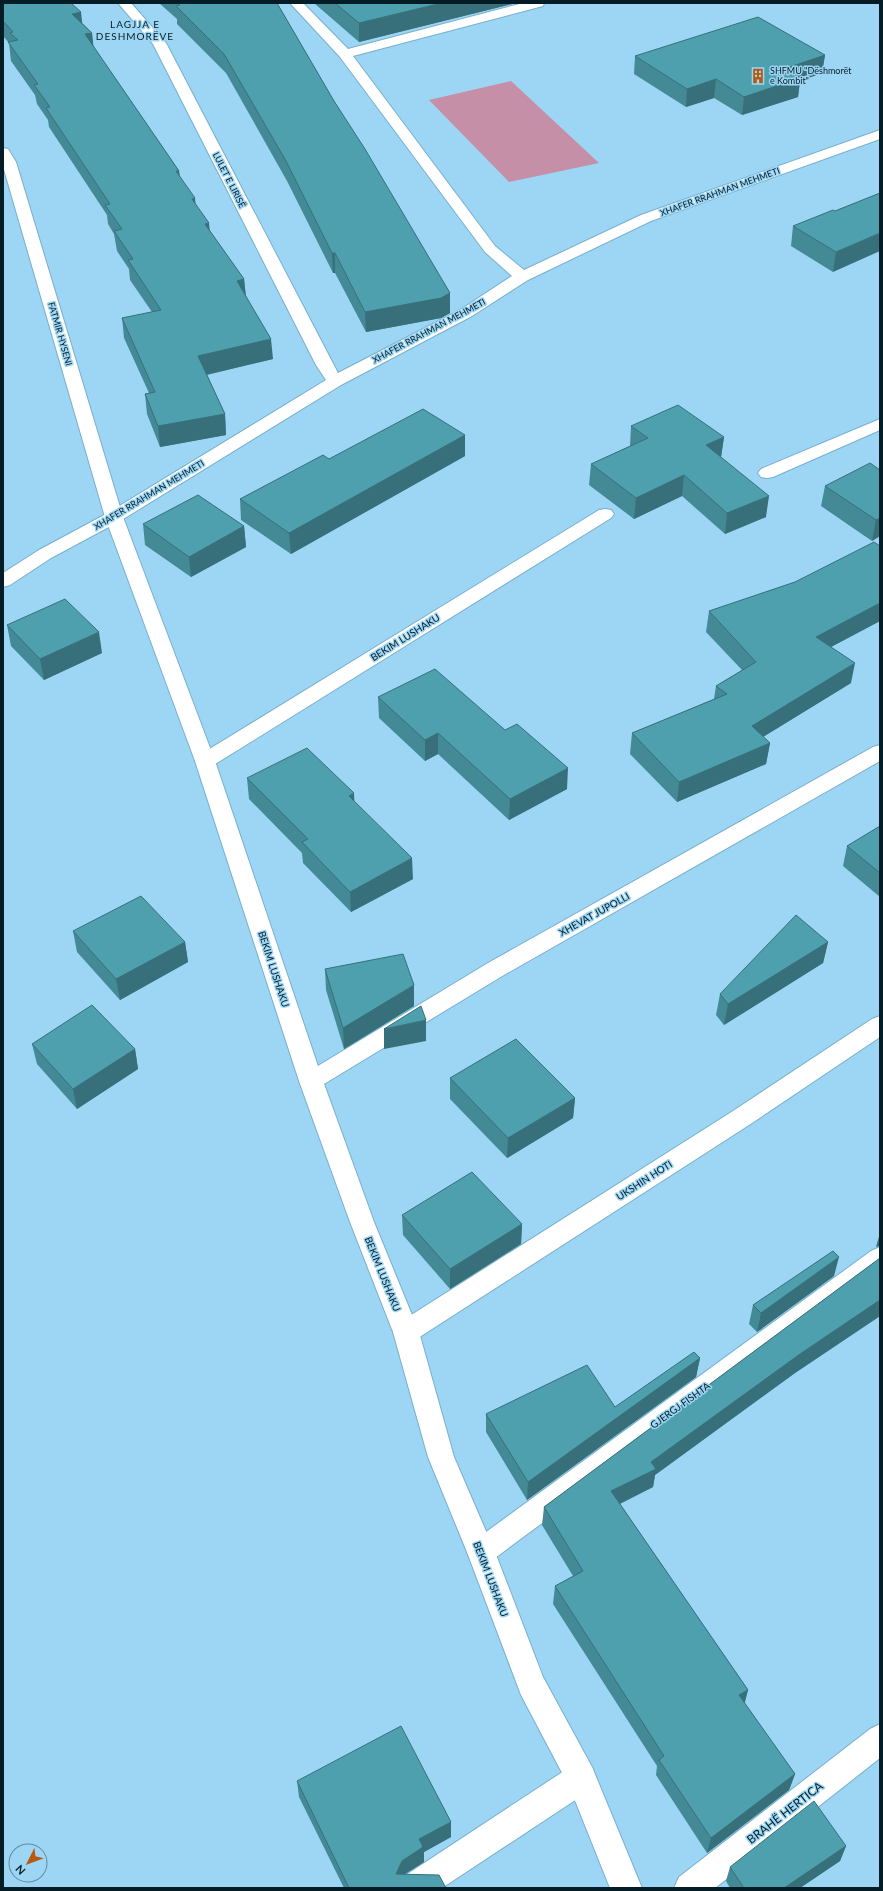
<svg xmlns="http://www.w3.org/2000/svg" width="883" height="1891" font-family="Lato,sans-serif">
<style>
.green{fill:#c58fa7}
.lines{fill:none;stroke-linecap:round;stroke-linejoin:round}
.minor-casing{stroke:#77afcc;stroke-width:2}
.tertiary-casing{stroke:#77afcc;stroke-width:2}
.minor{fill:#fff;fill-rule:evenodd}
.tertiary{fill:#fff;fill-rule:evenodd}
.wall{fill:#438a96}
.shaded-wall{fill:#37707a}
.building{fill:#4ea0ae;stroke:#37707a}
.labels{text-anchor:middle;stroke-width:3;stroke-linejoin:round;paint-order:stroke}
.far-poi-label{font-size:9px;fill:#041c26;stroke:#9dd6f4;text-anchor:start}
.far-street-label{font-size:9px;fill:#041c26;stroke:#9dd6f4}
.far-quarter-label{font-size:10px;letter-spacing:1px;fill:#041c26;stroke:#9dd6f4}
.street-label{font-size:10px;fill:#041c26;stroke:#9dd6f4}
.near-street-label{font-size:12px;fill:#041c26;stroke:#9dd6f4}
</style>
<rect width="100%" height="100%" fill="#9dd6f4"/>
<path class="green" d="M511 81 599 163 509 182 429 100Z"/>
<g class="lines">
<g class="minor-casing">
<path id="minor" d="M118 3H131L166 43 338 373 460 310 512 276 485 252 340 57 290 3H303L348 49 523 3H544L543 6 353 56 495 246 524 270 641 215 880 130V139L651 221 528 280 472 316 341 385 120 521 51 558 10 585 3 587V573L39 550 108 513 326 380 316 365 153 44Z
M880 419V430L773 477 767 478 761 477 758 473 761 469Z
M605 509 611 510 614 514 611 518 212 766 205 768 198 766 195 761 198 756 599 510Z
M880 745V761L504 975 319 1087 311 1090 303 1087 299 1081 303 1075 488 963 873 747Z
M880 1016V1037L749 1125 415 1340 406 1343 397 1340 393 1332 397 1324 733 1111 872 1019Z
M880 1247V1272L491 1561 481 1565 471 1561 467 1552 471 1543 871 1251Z
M880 1724V1758L715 1888H674L679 1877 870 1729Z
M581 1763 592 1767 596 1778 592 1789 442 1888H398L403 1877 570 1767Z"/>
</g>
<g class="tertiary-casing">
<path id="tertiary" d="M3 148 8 149 16 162 123 517 215 761 323 1081 374 1222 419 1332 454 1457 495 1552 543 1677 592 1767 642 1888H610L570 1788 521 1695 467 1552 428 1457 393 1332 350 1222 299 1081 195 761 105 517 3 166Z"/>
</g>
<use href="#minor" class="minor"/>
<use href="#tertiary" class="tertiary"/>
</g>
<path class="wall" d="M3 3 83 24 92 33 93 46 179 171 180 177 210 231 244 279 246 296 273 359 207 375 225 414 226 435 160 447 147 414 145 394 149 393 124 338 122 318 152 312 130 280 129 269 117 251 114 234 108 224 107 215 49 127 48 120 37 104 35 95 11 61 9 43 3 36Z
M159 3H277L334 101 450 293V313L441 318 366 332 335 273H333L287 181 226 73 177 24V19Z
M314 3H516L359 42Z
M825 55 822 73 800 81 798 97 742 115 714 98 686 107 634 74 635 56Z
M880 193 833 272 791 246 793 226 835 211Z
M631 426 724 437 721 457 766 517 725 534 682 496 634 519 589 485 591 464 630 446Z
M465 435V456L291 554 241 520 240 499 329 459Z
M880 470V536L872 541 821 506 825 486Z
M143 524 244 526 246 547 191 577 145 545Z
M880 546V621L831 647 851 683 763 737 770 743 766 764 677 802 630 754 632 733 714 699 716 686 742 670 706 632 709 611 795 582Z
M7 625 102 653 44 680 11 646Z
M378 697 567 789 509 820 438 754 425 761 379 718Z
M247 778 355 802 413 879 351 912 303 863 302 853 249 799Z
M880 826V897L843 866 847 846Z
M73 931 185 942 188 962 120 1000 77 952Z
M828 942 823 963 724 1025 716 1015 720 994Z
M325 969 414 1006 344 1049 326 990Z
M32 1044 135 1049 138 1069 77 1109 37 1064Z
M450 1078 575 1098 573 1118 507 1158 450 1099Z
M402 1215 522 1224 521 1244 450 1289 403 1235Z
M880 1258V1316L795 1373 655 1475 653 1487 620 1504 748 1690 744 1703 795 1774 789 1790 707 1853 656 1775 657 1766 553 1604 555 1586 573 1576 542 1525 544 1507Z
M834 1276 757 1332 749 1324 753 1305Z
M700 1358 696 1377 527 1500 486 1432V1414L615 1407Z
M297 1781 451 1822V1837L424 1852V1862L405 1874 446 1888H344L299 1797Z
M846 1846 840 1861 800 1888H730L726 1881 730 1867Z"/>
<path class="shaded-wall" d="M442 3H516L359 42V23Z
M81 12 83 30 72 14Z
M92 33 94 51 85 34Z
M825 55 822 73 800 81 798 97 742 115 744 97 784 69Z
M716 79 714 98 686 107 687 89Z
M176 171H179L181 190Z
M195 198 197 218 192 199Z
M209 223 211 243 205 224Z
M880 233V251L833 272 836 252Z
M332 253H335V273H333Z
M244 279 246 299 237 281Z
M450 293V313L441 318 366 332 365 312Z
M271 339 273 359 200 376 198 356Z
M225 414 226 435 160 447 158 426Z
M465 435V456L291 554 289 533Z
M724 437 721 457 706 445Z
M684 475 682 496 634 519 636 498Z
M3 486 4 491 3 495Z
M769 496 766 517 725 534 727 513Z
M880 518V536L872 541 876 520Z
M244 526 246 547 191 577 189 557Z
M880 603V621L812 657 816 637Z
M99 632 102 653 44 680 40 659Z
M855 663 851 683 748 746 752 726Z
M438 733V754L425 761V740Z
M770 743 766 764 677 802 679 782Z
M568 768 567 789 509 820 510 799Z
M354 793 355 814 349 796Z
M412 858 413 879 351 912 350 892Z
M185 942 188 962 120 1000 116 979Z
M828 942 823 963 724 1025 728 1004Z
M414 985V1006L344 1049 343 1028Z
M426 1020V1041L384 1049V1029Z
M135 1049 138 1069 77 1109 73 1089Z
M575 1098 573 1118 507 1158 508 1138Z
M522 1224 521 1244 450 1289V1269Z
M880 1233V1246L876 1247Z
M839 1257 834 1276 757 1332 761 1313Z
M880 1300V1316L795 1373 655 1475 653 1487 609 1509 611 1491 651 1462 800 1354Z
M700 1358 696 1377 527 1500 528 1482Z
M748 1690 744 1706 739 1695Z
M795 1774 789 1790 707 1853 711 1838Z
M451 1822V1837L424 1852V1862L402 1876 396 1874 402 1861 419 1839Z
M846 1846 840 1861 800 1888H784Z"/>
<path class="building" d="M3 3H71L81 12 72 14 92 33 85 34 179 171H176L195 198 192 199 209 223 205 224 244 279 237 281 271 339 198 356 225 414 158 426 145 394 155 392 122 318 161 310 128 260 133 259 114 231 122 229 105 205 110 204 46 108 50 107 34 85 38 84 8 42 18 40 10 33 13 32 3 21Z
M178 3H277L334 101 365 149 450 293 441 298 365 312 335 253H332L286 161 224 54 176 6 180 5Z
M335 3H442L359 23Z
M758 17 825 55 784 69 800 78 744 97 716 79 687 89 635 56Z
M880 193V233L836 252 793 226 833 210 835 211Z
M678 405 724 437 706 445 769 496 727 513 684 475 636 498 591 464 648 438 631 426Z
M423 409 465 435 289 533 240 499 323 455 329 459Z
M870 463 880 470V518L876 520 825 486Z
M198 495 244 526 189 557 143 524Z
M874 542 880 546V603L816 637 855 663 752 726 770 743 679 782 632 733 727 694 716 686 756 662 709 611 795 582Z
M65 599 99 632 40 659 7 625Z
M435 669 505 730 517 724 568 768 510 799 438 733 425 740 378 697Z
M307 748 354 793 349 796 412 858 350 892 302 842 308 839 247 778Z
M880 826V873L847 846Z
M141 896 185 942 116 979 73 931Z
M796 915 828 942 728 1004 720 994Z
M403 954 414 985 343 1028 325 969Z
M92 1005 135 1049 73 1089 32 1044Z
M421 1006 426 1020 384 1029Z
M516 1039 575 1098 508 1138 450 1078Z
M472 1172 522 1224 450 1269 402 1215Z
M833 1251 839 1257 761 1313 753 1305Z
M880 1258V1300L800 1354 651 1462 656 1469 611 1491 748 1690 739 1695 795 1774 711 1838 659 1760 664 1756 555 1586 583 1571 544 1507Z
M694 1352 700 1358 528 1482 486 1414 587 1365 615 1407Z
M401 1726 451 1822 419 1839 423 1847 402 1861 396 1874 439 1875 446 1888H349L297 1781Z
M814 1801 846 1846 784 1888H744L730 1867Z"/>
<defs>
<g id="building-bare" transform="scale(1.2)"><path d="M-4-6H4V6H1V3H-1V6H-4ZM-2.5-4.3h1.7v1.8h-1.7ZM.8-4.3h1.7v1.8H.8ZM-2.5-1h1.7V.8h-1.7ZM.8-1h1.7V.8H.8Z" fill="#b7590e" stroke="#9dd6f4" stroke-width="2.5" paint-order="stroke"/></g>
</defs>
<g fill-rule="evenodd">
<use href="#building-bare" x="758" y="76"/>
</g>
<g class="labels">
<g class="far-poi-label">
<text x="770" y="74">SHFMU "Dëshmorët<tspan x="770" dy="10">e Kombit"</tspan></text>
</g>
<g class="far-street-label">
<text transform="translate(229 180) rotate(63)" y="3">LULET E LIRISË</text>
<text transform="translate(720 192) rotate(-20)" y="3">XHAFER RRAHMAN MEHMETI</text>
<text transform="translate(429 331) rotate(-28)" y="3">XHAFER RRAHMAN MEHMETI</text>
<text transform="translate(60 334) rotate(74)" y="3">FATMIR HYSENI</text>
<text transform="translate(149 495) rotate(-31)" y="3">XHAFER RRAHMAN MEHMETI</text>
</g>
<g class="far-quarter-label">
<text x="135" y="28">LAGJJA E<tspan x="135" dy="12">DESHMORËVE</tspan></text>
</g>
<g class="street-label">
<text transform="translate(405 637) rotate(-32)" y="4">BEKIM LUSHAKU</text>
<text transform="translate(594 914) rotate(-29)" y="4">XHEVAT JUPOLLI</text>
<text transform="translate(274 969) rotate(72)" y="4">BEKIM LUSHAKU</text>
<text transform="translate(644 1180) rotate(-33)" y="4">UKSHIN HOTI</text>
<text transform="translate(383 1274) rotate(68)" y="4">BEKIM LUSHAKU</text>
<text transform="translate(680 1405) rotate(-36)" y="4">GJERGJ FISHTA</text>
<text transform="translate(491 1579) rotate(69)" y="4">BEKIM LUSHAKU</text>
</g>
<g class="near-street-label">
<text transform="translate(785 1813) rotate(-38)" y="4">BRAHË HERTICA</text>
</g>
</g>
<rect width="883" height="1891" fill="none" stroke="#041c26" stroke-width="8"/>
<g transform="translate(28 1863) rotate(228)"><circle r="19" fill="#9dd6f4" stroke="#608ca2"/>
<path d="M0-3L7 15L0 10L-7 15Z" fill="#b7590e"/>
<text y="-6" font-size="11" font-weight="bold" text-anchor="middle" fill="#041c26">N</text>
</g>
</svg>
